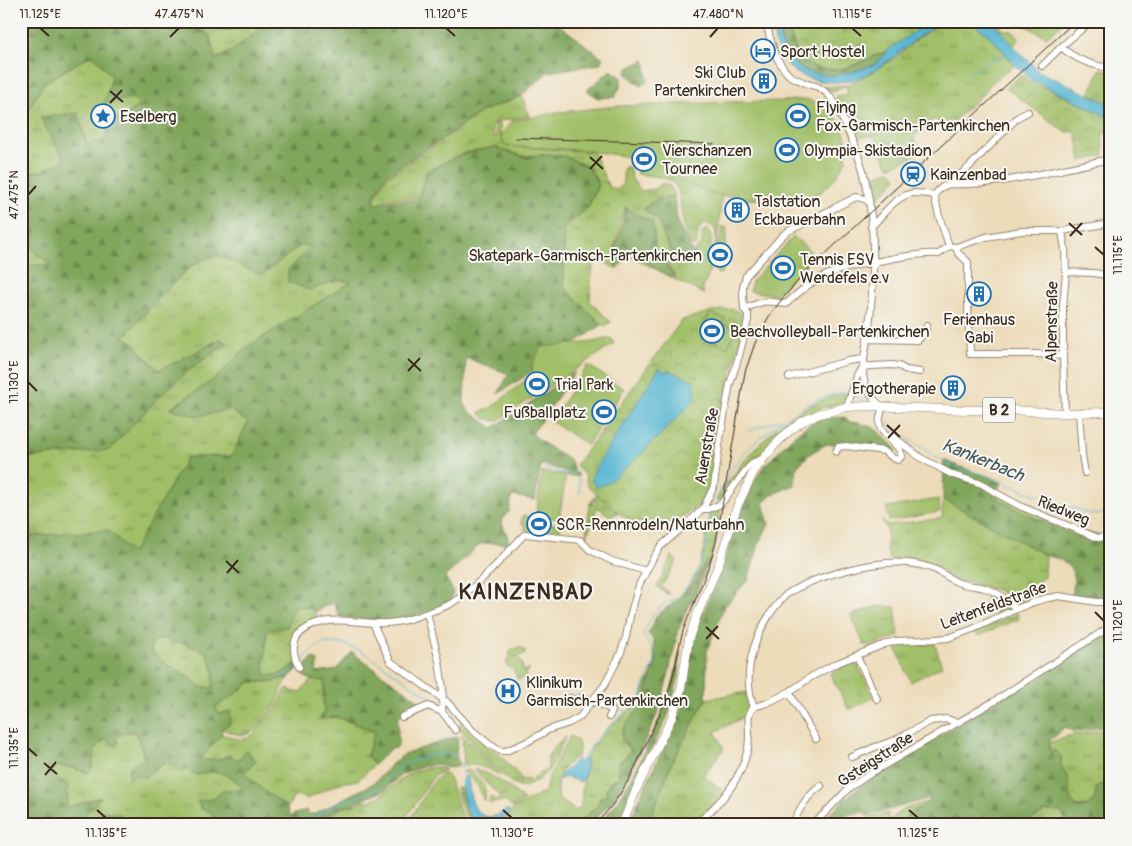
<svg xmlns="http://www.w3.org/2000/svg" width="1132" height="846" font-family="Pangolin,sans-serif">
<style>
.grass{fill:url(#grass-tufts);stroke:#6e7442}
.forest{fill:url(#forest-firs);stroke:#5e683d;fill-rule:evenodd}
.wetland{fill:url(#wetland-marsh);stroke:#6e7442}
.park{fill:url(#park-crowns);stroke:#6e7442}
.garden{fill:#a1bf67;stroke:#6e7442}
.water{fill:#54b6d2;stroke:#487078}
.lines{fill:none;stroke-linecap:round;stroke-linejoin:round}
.stream{stroke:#54b6d2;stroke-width:1}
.minor-casing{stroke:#94836c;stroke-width:8}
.major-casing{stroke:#94836c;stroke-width:9}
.minor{stroke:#fff;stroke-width:6}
.major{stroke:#fff;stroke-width:8}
.rail{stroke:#3b2a1e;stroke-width:1}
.ticks{fill:none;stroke:#3b2a1e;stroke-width:2}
.labels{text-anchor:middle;stroke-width:4;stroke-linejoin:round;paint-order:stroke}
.shield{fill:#f6f6f2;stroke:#73675e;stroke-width:1}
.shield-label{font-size:15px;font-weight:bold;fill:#3b2a1e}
.poi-label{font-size:16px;fill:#3b2a1e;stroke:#f6f6f2;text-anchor:start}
.street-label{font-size:16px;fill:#3b2a1e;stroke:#f6f6f2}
.water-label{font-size:18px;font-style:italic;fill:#445b5d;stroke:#f6f6f2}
.district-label{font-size:21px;font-weight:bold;letter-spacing:1px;fill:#3b2a1e;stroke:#f6f6f2}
.neatline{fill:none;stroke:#3b2a1e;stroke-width:2}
.ticks-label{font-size:12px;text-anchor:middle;fill:#3b2a1e}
</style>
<defs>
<pattern id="grass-tufts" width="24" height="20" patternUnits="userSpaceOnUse" patternTransform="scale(1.25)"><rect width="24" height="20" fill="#a1bf67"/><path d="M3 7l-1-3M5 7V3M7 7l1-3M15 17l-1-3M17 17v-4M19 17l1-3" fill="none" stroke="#849b54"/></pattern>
<pattern id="forest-firs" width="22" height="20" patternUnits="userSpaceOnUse" patternTransform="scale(1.25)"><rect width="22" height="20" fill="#80a65c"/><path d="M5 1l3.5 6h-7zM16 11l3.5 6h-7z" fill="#6a874b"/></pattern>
<pattern id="wetland-marsh" width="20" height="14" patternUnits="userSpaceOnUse" patternTransform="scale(1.25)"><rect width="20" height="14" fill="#a1bf67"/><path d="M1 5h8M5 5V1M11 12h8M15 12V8" fill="none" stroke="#849b54"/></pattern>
<pattern id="park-crowns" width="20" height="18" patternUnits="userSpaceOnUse" patternTransform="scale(1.25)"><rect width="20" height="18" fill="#a1bf67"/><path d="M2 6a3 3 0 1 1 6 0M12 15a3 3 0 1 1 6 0" fill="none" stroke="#849b54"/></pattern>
</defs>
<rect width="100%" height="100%" fill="#f6f6f2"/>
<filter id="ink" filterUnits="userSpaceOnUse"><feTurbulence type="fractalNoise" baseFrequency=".02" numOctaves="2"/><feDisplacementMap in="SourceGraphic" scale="10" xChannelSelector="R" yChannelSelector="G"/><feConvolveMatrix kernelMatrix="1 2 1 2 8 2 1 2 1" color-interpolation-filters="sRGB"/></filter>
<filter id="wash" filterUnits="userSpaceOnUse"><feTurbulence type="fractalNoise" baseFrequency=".0096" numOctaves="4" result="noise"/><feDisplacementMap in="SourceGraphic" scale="20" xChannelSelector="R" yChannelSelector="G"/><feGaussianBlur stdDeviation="1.12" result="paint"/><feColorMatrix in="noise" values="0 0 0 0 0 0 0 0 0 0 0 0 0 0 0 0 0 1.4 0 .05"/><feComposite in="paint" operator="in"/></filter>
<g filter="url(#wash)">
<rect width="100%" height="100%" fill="#eddcba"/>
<path class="grass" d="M191 21H211L222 31 255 23 269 22 232 51 214 60 210 35 194 27Z
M789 21H929L887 51 846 68 830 70 810 66 798 55 791 35Z
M944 21C952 21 961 20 968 21 982 24 1005 55 1015 65L990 84 985 92 946 128 934 119 913 137 921 150 912 157 889 167 874 136H865L854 138 850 128 865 121 863 117 861 118 859 115 850 119 851 122 848 123 836 96 848 94 846 86 837 88V91L830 92 824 87 847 85 870 73 895 58 922 35Z
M990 21H998L1003 30 1012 31 1020 38 1013 46Z
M1017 21H1065L1047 37Z
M93 54 112 77 140 105 110 124 104 141 87 146 40 117 65 160 42 171 21 173V119L23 118 44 83Z
M1100 69 1111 71V103L1089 94Z
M522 96 529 116 494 122 492 128 493 136 497 137 495 129 496 123H499L501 129 500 135 505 146 593 152 609 187 618 190 623 183V169L625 167H629L632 179 641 191 654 189 663 183 671 187 675 196 659 197 643 209 658 220 664 238 673 256 690 267 699 260 694 251 702 244V232L705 229 709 230C714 240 711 265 708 276 707 280 704 284 702 287L704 294 674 279V274L656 252 653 222 637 214 626 207C620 219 620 234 614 246L616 257V269L595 256 591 280 590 301 611 322 604 326 564 287V228L588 208 599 184 589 167 564 156 548 154 523 156 495 147 464 153 426 171 418 198 386 199 377 205 374 199 386 178 424 153 481 112Z
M891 170 897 178 877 199H872L870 178Z
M661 175 723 180 715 263H714L716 232 713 226 705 223C696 228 699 236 696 245L692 246 690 245 683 221 678 189 674 184Z
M21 241 51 265 32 292 21 299Z
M301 245 309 246V290L339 280 352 282 247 347 216 378 170 408 197 416 230 410 248 422 232 456 187 458 132 554 43 535 21 537V458L109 450 157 399 190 369 226 344 183 359 158 370 134 343 123 337 188 268 215 253 262 275Z
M847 393 849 394 847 402 822 408 809 414 795 423 745 467 719 502 717 500C723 487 732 477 741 465 768 432 804 400 847 393Z
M994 493 1081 533 1111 537V542H1098L1078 538 1020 511 993 496Z
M597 494 618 513 610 516 597 507 587 537 586 534 590 503 595 505 597 500 595 499 593 504 591 502Z
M943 499 1045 555 1044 577 1032 585 1036 597 1018 605 1007 595 997 590 961 581 947 575 933 565 920 562 890 560 887 551V532L885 525 883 523 882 521 889 525 942 518Z
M720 510C720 538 704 576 693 602H690L701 578 706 562 686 592 682 595 698 571 704 550 709 515 710 513Z
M672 556 677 561 661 587 669 593V595L657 587Z
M987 596 1010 607 1011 609 998 616C994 608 989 605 985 598Z
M294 606 307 607 315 612 317 621 293 640 296 663 281 674 267 676 264 667 267 631Z
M877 606 895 607 899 636 873 645H864L851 615Z
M1017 613 1019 619 978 636 976 632Z
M166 638 181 642 207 653 214 673 213 689 199 686 189 676 165 664 151 652V646L154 641Z
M902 644H935L942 666 911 682 895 646Z
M520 647 525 651V654L517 657 522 663 523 671 528 669 529 671 525 673 526 676 518 680 513 669 506 665 511 650Z
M856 661 874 697 849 710 830 674Z
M651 676 643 705 630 719 622 730V741L631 751 618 763 619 778 612 779 606 789 607 795 600 797 598 805 576 825H501L509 815 512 812 513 808 545 792 548 778 570 736C579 739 581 746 578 755L565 766 557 781 559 800 571 807 575 811 581 807C581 789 585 776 587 760L585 758 594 744 609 727 641 701 646 684Z
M284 678H289C280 688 281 696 275 706 269 715 253 735 244 735 236 735 228 731 221 729L230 711 219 714 215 707 230 698 250 682H271Z
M311 680 325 681 323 698 324 713 320 718 337 717 375 732 367 755 374 765 358 780 340 783 306 799 297 795 292 800 287 807 264 791 244 773 247 750 238 760 229 755 218 760 198 761 222 734C249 743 247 741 265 721 270 716 275 711 278 705 282 699 282 693 287 688L295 692H300Z
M746 692 749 705 744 717 715 732 724 749 703 776 724 791 718 800 693 825H648L650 819 671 764 706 699Z
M461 722 475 738 499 754 523 780 528 779 530 783 533 782 532 778 548 769V755L566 736C559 749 554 766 543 776 539 781 526 788 519 787 507 784 469 739 459 727Z
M1111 728V788L1103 784 1095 798 1087 807H1076L1070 799 1068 778 1061 766V756L1050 752 1049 743 1068 736Z
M125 732H135L140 742 144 760 135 762V775L144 777 161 765 168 762 180 771 189 770 196 775C219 768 229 773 244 790H224L213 799 211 812 215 821 194 820 195 825H132L119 814 93 821 94 825H72L84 816 99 797 66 808 50 773 54 766 73 768 88 773 92 767 95 750 106 739 116 737Z
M462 735 501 776C486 768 479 763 462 766L464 762Z
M436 767 446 769 434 776 401 825H308L333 813 344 807 354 805 363 801H369L380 796 407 775 422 769Z
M474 769C493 774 510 787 524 800L511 807 506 801 489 803 490 796 496 800 500 795 488 785Z
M470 770C481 782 487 784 485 800H483C481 787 473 780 463 771Z
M445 773 450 780 460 812 467 825H406L433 782 441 775Z
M930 801 904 818 900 825H891V819L902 810Z
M1046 811 1061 812 1068 825H1023Z
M888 813 889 825H875L869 818Z"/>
<path class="forest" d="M21 21H191L194 27 210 35 215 60 232 51 268 22 255 23 222 31 211 21H554L603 58 600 64 548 72 521 96 481 111 443 138 385 177 373 199 377 205 385 201 418 200 427 172 460 155 494 147 524 157 550 155 564 156 589 168 598 184 588 207 563 227 564 287 602 325 498 394 509 374 466 358 464 403 469 411 493 428 575 372 532 434 549 447 571 461 574 470 579 476H568L565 471 541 464 535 500 512 496 509 512 505 515 502 523 507 534 509 544 496 543 480 544 445 577 453 591 451 603 401 620H368L340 617 333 602 315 612 307 607H294L287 627 267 631 264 667 267 676 281 674 296 663 299 668 289 678H284L271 682H250L230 698 215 706 219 714 231 711 230 724 221 729 222 734 199 760H218L229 755 238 760 246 750 256 761 244 773 264 791 287 807 290 816 306 810 310 815 313 813 314 815 346 797 367 787 376 781 395 761 405 754 455 737H458L456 754 459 766 450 768 436 764 421 767 401 775 385 790 379 793 356 802 354 805 344 806 306 825H195L194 819 215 821 211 812 201 809 197 801 213 799 224 790H244C229 773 218 768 196 775L189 770 180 771 168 762 161 765 144 778 135 775 128 780 129 768 135 762 144 760 140 742 135 732H126L117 737 118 745 114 746 106 739 95 750 92 767 88 773 73 768 54 766 50 773 69 786 67 808 101 797 84 816 72 825H21V537L108 530 132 553 187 457 232 456 248 422 230 410 197 416 170 409 216 378 247 347 351 282 339 280 309 290 288 282V271L309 248V246L300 245 262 275 215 254 188 268 123 337 133 343 158 370 183 359 221 338 227 344 190 369 157 399 109 450 21 458V299L32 292 22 275 29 265H51L21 241V173L42 171 65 160 40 117 78 113 87 145 104 141 110 124 140 105 132 98 104 104 112 77 93 54 44 83 23 118 21 119ZM166 638 172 644 181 642 207 653 214 673 213 688 199 686 189 676 165 664 151 652V646L154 641Z
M778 21H789C790 30 793 47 798 55 808 70 832 73 847 68 861 63 873 56 887 51 884 55 881 60 877 63 873 66 867 67 862 69 841 77 814 80 795 64 782 53 780 37 778 21Z
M645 60 648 81 641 86 626 74 628 68Z
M611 70 621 77V85L615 97 597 98 587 90Z
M674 197 678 224 692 251 698 259 690 266 674 255 664 237 658 220 644 209 659 199Z
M626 208 636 215 652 222 656 252 673 274V278L630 256 616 269 615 246 620 235Z
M845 417 850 422 860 423 875 428 896 449 895 452 864 444H827L811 453 797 467 795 485 773 494 763 503 769 524 760 541 748 580 724 607 707 651 706 699 671 764 650 819 648 825H628L642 793 678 718 686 691 694 635 722 567 744 503 755 480 760 471 791 438 801 430 811 423 823 418Z
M944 460C963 469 983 474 1002 483L993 496 1029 515 1076 537 1092 541 1111 542V599L1072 595C1077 568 1071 562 1045 555L943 499Z
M707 560 678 631 668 677 658 713 630 772 622 787 611 802 590 825H577L598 805 601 797 608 795 606 789 612 780 620 778 619 763 632 751 622 741 623 730 635 713 643 706 652 672 656 662 653 640 648 633 653 626 656 616 687 592 697 578Z
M1111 629V725L1073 732 1069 729 1064 727 1057 735 1049 741 1050 752 1054 750 1061 756V766L1068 778 1070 799 1076 807H1087L1095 798 1096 787 1103 784 1111 788V818L1099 825H1068L1061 812 1046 811 1023 825H900C907 813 920 809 930 801V798L867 816 863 812 845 815 834 819 829 817 830 813 852 793 867 781Z
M680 651 679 676 668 715 617 825H597L615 805 634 774 662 714 670 694 674 678Z
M352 652C375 671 401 685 424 705L398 716V747L389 750 374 765 367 755 375 732 338 717 320 719 324 713 323 698 325 681 311 680 303 676C303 668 306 663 313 658L318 661 316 673 336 670Z
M102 811 119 814 132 825H94L93 821Z"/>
<path class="wetland" d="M456 787 460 788C463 802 466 818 479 825L470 824C463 813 458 800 456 787Z"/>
<path class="park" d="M1021 75 1034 84 1044 87 1111 118V132L1102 134 1104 156 1081 161 1076 132H1065L1006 88Z
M733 309 741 313 744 321 737 355 717 421 715 443 717 451 711 485 705 497 695 509 675 521 669 523 656 525 640 523 629 519 618 513 588 486 585 476 576 465 682 320 713 311Z"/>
<path class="garden" d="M807 99 819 104 831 111 836 118 841 126 847 140 846 160 838 174 829 185 822 191 805 199 796 200 748 199 737 196H722L674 179 637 174 636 158 584 150 505 146 501 135 511 121 561 112 618 106 733 102 784 101Z
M721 226 727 228 723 270 721 273 718 274 713 269V266L716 264 720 236 722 233Z
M794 236 814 255 776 295 750 291 752 281Z
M710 313 725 319 715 344 700 338Z
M724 324 736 328 728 347 717 343Z
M611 338 614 344 497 421 486 419 479 413 492 407 533 374 532 365 541 347 592 342Z
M588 365 624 389 587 445 551 421Z
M542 472 566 475 559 519 536 515Z
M938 499 940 512 889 521 886 508Z
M523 515 561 526 558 535 527 531 524 528 526 525 521 523Z"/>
<path class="water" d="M772 21H778L781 43 791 59 795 64 807 72 831 76 853 72 876 64 887 51 929 21H944C937 26 929 30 921 35 890 59 864 88 820 81 811 79 803 77 795 72 779 60 773 40 772 21Z
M970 21H990L1000 30 1024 58 1029 61 1038 71 1111 105V118L1032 80 1015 65 999 46 986 33Z
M659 368 667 373 668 370 694 381 696 396 693 401C678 416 613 486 598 487L592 482C591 474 597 466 601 459Z
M578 758 577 765 584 759H586L585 774 581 782 566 777 559 780 557 779Z
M465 776 468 777C470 793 470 810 486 817L496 816 508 809 510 812 501 825C494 825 487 826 480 825 466 822 460 791 462 779Z"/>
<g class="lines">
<path class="stream" d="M970 72 996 57 1007 56
M854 394 864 403
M871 409 877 415
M882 419 907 438 942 461 960 469 991 476 1009 485 1039 496
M748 431 782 419
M544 468 558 472 571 474 579 479 580 493
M1045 498 1087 513 1098 515 1111 510
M715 503C722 484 733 464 747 450 752 444 758 440 764 435 788 415 816 394 848 392
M300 663 312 650 322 644 328 643 344 644 363 652 439 703
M279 677 286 674 296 668
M576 694 589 699
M614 708 627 712
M966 739 988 709
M460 764 463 777
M577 764 582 760 593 743 601 734 616 720 640 701 645 684 655 662 652 648 643 635 646 628 654 613 665 603 679 597 695 576 705 553 712 513
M298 825 344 801 360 796 380 787 400 767 410 762 428 756 447 753 457 756"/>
</g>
</g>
<g filter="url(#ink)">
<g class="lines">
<g class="minor-casing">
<path id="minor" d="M766 21C770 40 775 61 789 75 793 78 799 80 803 82 808 85 813 85 818 87 825 91 831 97 835 103 846 127 859 152 865 178 874 219 875 264 871 307 870 318 869 330 867 341 862 370 857 385 882 407 882 413 878 421 880 427 884 438 899 443 902 456L898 460 893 458 884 451 846 446 838 447 836 452
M1102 21 1111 23
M1061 47C1075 59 1093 66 1111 68
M1042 66 1061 47 1091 21
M950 184C1001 186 1051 171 1101 161L1111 159
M871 227C883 215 896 195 914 193 921 193 928 194 934 195
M1062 231 1065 249 1066 272 1063 306V356L1065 413
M949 246 939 216 934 195 942 187 950 184 969 167 1018 117 1028 112
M956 247 958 253 968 262V302L970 354H1036L1063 356
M1066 272 1094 273 1111 276
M744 309C765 300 765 300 786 304 795 296 803 288 813 282 837 268 863 264 890 259 907 256 922 253 939 254L949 246 956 247 986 237 1021 231H1062L1111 223
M867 339 918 340 925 333 927 325
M789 377 848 361 863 359
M847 407 857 376 862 367 872 366 892 365 899 366 906 370 920 372
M1079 413 1082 455 1085 473
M891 435 921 458 953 475 982 484 996 493 1022 507 1098 538 1111 536
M703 509H709L721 504 746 470 754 462 764 458
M427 613 439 661 443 689 442 712 447 718 455 730
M373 623 390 661 447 702 472 730 489 744 500 751H506L529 741 548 730 569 723 580 717 590 703 604 686 620 655 626 637 630 616 639 585 652 560 660 547 703 509 714 486 720 439 730 384 739 356 748 320V314L744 309 743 295V286L746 276 783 235 789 231 856 197 862 198 868 201
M857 656 877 699
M299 667C291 651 291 638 307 628 330 615 355 623 379 623 395 624 409 620 424 614 433 611 443 608 452 603 480 585 500 560 522 537L525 534 580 540 590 550 612 561 646 571
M789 692 816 739
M570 698 572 700C581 698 581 699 589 703
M591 701 611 709 612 711 609 717
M754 707 767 703 789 692 811 677 835 664 885 644 896 641 921 640 948 638 973 629 1016 609 1037 601 1048 598 1059 596 1097 602H1111
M754 707C742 676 752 642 770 614 775 607 780 600 787 594 814 576 875 560 907 563 917 564 927 566 936 570 945 574 953 582 963 584 970 586 978 586 985 588 998 592 1007 599 1016 609
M402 717 428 706 442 712
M852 757 875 747 893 741 931 721 947 719 958 723
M695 825C703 818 711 811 718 803 731 790 743 770 747 752 749 746 749 739 749 733 749 723 746 714 754 707
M793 825C798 810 808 795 821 786
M813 825 849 788 873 772 993 702 1111 626"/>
</g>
<g class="major-casing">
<path id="major" d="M622 825 636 790 672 717 681 689 689 638 697 615 718 566 737 507 753 473 764 458 774 446 788 432 803 421 819 414 847 407 870 406 966 410H1011L1065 413 1111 412"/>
</g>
<use href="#minor" class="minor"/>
<use href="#major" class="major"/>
<path class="rail" d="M516 138 714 144
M594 825C620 801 634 771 648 739 657 719 667 700 672 679 677 663 678 647 683 631 694 601 708 573 716 542L745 372 755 343 768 318 782 299 806 272 1075 21"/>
</g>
</g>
<path class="ticks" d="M40 28 49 36M446 28 455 36M852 28 861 36M170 37 179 28M710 37 718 28M110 91 123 102M110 103 122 90M590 157 603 169M590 169 602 156M28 195 36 186M1069 223 1082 235M1070 236 1082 223M1095 247 1104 255M408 359 421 371M408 371 420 358M28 382 37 391M887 425 900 437M888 438 900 425M226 561 239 573M227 573 238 560M1095 612 1104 621M706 627 719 639M706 639 718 626M28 748 37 756M44 763 57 774M45 775 56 762M97 810 106 818M503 810 512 818M909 810 918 818"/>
<defs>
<g id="hotel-ring" transform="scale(1.25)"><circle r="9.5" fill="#f6f6f2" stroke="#1f6fb2" stroke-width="1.5"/><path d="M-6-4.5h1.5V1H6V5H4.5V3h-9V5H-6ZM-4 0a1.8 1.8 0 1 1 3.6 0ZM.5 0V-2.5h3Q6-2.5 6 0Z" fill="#1f6fb2"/></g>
<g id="building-ring" transform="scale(1.25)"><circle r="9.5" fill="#f6f6f2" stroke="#1f6fb2" stroke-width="1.5"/><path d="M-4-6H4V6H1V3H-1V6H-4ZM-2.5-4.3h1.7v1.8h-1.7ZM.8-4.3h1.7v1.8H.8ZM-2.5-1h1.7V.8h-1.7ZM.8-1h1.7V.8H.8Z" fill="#1f6fb2"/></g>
<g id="sight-ring" transform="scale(1.25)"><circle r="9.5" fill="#f6f6f2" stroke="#1f6fb2" stroke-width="1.5"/><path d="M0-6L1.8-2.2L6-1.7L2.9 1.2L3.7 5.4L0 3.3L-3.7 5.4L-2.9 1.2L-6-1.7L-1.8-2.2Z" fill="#1f6fb2"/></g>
<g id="stadium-ring" transform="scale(1.25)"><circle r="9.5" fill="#f6f6f2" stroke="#1f6fb2" stroke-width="1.5"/><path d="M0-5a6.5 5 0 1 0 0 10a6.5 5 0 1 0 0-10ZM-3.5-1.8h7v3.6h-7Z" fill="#1f6fb2"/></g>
<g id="station-ring" transform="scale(1.25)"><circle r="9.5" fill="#f6f6f2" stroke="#1f6fb2" stroke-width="1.5"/><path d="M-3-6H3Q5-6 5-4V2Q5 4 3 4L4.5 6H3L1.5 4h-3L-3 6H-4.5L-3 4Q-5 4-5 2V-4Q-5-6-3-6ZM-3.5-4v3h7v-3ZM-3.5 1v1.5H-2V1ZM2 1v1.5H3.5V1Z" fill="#1f6fb2"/></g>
<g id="hospital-ring" transform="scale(1.25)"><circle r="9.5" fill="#f6f6f2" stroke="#1f6fb2" stroke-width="1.5"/><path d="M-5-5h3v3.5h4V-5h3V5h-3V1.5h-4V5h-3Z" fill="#1f6fb2"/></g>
</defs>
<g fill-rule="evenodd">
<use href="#hotel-ring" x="763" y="51"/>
<use href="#building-ring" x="764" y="81"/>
<use href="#sight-ring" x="103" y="116"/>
<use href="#stadium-ring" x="798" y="116"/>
<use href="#stadium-ring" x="787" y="150"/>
<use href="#stadium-ring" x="644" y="159"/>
<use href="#station-ring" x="913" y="174"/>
<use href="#building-ring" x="737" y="210"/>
<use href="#stadium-ring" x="720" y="255"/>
<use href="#stadium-ring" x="783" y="268"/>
<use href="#building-ring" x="979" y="294"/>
<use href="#stadium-ring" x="712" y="331"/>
<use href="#stadium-ring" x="537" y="384"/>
<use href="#building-ring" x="953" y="388"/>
<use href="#stadium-ring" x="604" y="412"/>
<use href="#stadium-ring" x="539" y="524"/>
<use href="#hospital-ring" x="508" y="691"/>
</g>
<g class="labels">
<rect class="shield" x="983" y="397.5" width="32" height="25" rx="4"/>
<g class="shield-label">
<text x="999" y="415">B 2</text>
</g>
<g class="poi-label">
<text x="780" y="57">Sport Hostel</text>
<text x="746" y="78" text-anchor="end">Ski Club<tspan x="746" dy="18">Partenkirchen</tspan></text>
<text x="816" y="113">Flying<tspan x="816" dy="18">Fox-Garmisch-Partenkirchen</tspan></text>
<text x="120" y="122">Eselberg</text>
<text x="662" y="156">Vierschanzen<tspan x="662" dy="18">Tournee</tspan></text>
<text x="804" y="156">Olympia-Skistadion</text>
<text x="930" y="180">Kainzenbad</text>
<text x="754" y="207">Talstation<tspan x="754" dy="18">Eckbauerbahn</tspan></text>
<text x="702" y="261" text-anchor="end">Skatepark-Garmisch-Partenkirchen</text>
<text x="800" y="265">Tennis ESV<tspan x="800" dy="18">Werdefels e.v</tspan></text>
<text x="979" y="325" text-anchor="middle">Ferienhaus<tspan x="979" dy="18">Gabi</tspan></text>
<text x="730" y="337">Beachvolleyball-Partenkirchen</text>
<text x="554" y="390">Trial Park</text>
<text x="936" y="394" text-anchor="end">Ergotherapie</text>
<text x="586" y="418" text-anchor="end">Fußballplatz</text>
<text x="556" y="530">SCR-Rennrodeln/Naturbahn</text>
<text x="526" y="688">Klinikum<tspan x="526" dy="18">Garmisch-Partenkirchen</tspan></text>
</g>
<g class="street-label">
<text transform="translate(1051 322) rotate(-89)" y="6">Alpenstraße</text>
<text transform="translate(706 446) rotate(-80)" y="6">Auenstraße</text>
<text transform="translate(1064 510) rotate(22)" y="6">Riedweg</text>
<text transform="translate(993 605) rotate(-20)" y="6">Leitenfeldstraße</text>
<text transform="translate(875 759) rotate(-33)" y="6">Gsteigstraße</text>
</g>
<g class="water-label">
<text transform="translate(983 460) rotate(22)" y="6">Kankerbach</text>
</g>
<g class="district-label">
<text x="526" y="599">KAINZENBAD</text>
</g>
</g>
<rect width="1132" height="846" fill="none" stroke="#f6f6f2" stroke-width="55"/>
<rect x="28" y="28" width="1076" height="790" class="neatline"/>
<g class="ticks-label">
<text x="40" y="18">11.125°E</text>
<text x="179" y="18">47.475°N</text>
<text x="446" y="18">11.120°E</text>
<text x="718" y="18">47.480°N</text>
<text x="852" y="18">11.115°E</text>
<text transform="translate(14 195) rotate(-90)" y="4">47.475°N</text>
<text transform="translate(1118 255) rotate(-90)" y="4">11.115°E</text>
<text transform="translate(14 382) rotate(-90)" y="4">11.130°E</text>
<text transform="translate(1118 621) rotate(-90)" y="4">11.120°E</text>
<text transform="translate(14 748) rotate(-90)" y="4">11.135°E</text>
<text x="106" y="837">11.135°E</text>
<text x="512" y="837">11.130°E</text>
<text x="918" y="837">11.125°E</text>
</g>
</svg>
